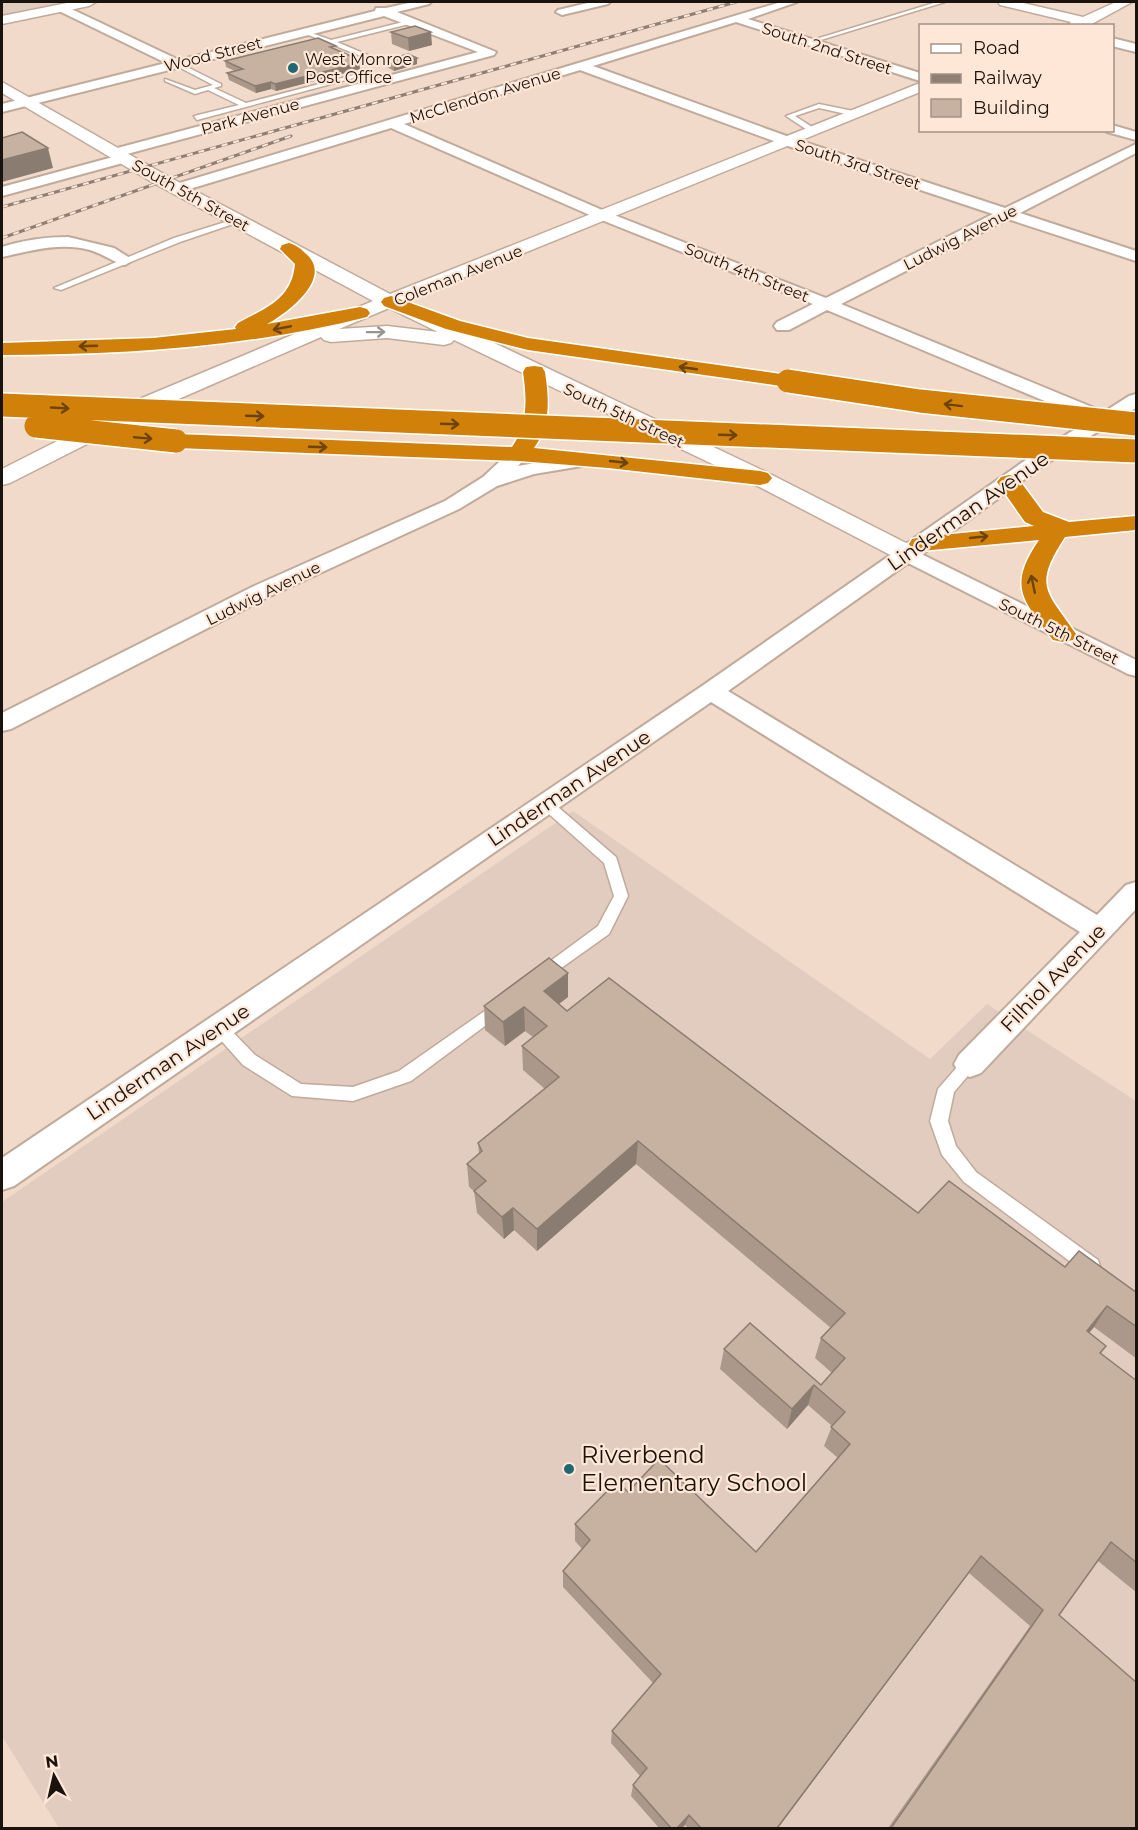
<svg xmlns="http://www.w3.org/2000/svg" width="1138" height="1830" font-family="Montserrat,sans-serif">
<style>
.education{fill:#e2ccc0}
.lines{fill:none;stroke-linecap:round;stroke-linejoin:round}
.service-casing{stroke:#c0aa9b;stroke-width:3}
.minor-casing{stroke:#c0aa9b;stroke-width:4}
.tertiary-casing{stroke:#c0aa9b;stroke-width:3}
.motorway-casing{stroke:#fff;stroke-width:3}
.service{fill:#fff;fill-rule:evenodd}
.minor{fill:#fff;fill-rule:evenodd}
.tertiary{fill:#fff;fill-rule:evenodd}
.motorway{fill:#d18009;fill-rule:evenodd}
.rail-casing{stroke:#8f7e73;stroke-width:3}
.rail{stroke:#fee7d7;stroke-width:2;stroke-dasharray:6;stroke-linecap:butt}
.motorway-bridge-casing{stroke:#fff;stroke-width:26;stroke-linecap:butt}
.motorway-bridge{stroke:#d18009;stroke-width:23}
.wall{fill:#ab988a}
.shaded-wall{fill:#8b7c71}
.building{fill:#c7b1a1;stroke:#8b7c71;stroke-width:1.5}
.oneway{stroke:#6c440b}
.oneway2{stroke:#989492}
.poi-dot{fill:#1e6873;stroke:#fee7d7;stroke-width:2}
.labels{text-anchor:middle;stroke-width:4.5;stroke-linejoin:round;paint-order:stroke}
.far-street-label{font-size:16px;fill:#1a120d;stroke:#fee7d7}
.far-poi-label{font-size:16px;fill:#1a120d;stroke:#fee7d7;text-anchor:start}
.street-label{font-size:20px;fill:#1a120d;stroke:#fee7d7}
.near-poi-label{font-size:24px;fill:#1a120d;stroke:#fee7d7;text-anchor:start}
</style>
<rect width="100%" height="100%" fill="#f1daca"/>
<path class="education" d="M2 2H65L2 15Z
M573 811 930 1059 987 1004 1136 1101V1828H59L2 1736V1202Z"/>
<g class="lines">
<g class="service-casing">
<path id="service" d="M937 2H945L811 43 806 42Z
M411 20 413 23 337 42 370 56 368 59 301 32 306 31 331 40Z
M173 62H177L221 84V86L214 88 246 103 365 72 368 74 197 120 194 116 239 105 208 90 195 94 165 81V79L195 90 213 85 173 64Z
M819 104 858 112 859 114 855 116 819 108 795 116 815 129 812 133 786 116Z
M235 219 242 221 180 242 61 290 54 288 174 238Z
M546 799 551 801 616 857 628 896 609 934 543 981 537 979 535 975 537 971 598 926 614 896 604 863 541 807 539 804 541 801Z
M499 1001 505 1003 507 1007 505 1011 411 1081 353 1101 292 1096 243 1065 210 1028 212 1023 218 1022 224 1023 255 1055 301 1084 353 1087 399 1071Z
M970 1057 976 1059 978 1064 954 1092 948 1121 956 1146 976 1172 1098 1260 1100 1266 1098 1272 1091 1274 1084 1272 964 1182 942 1155 930 1121 938 1089 964 1059Z"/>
</g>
<g class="minor-casing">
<path id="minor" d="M413 2H431L429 4 397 12 496 52 494 55 127 154 132 158 130 161 2 196V187L113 157 108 153 110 150 478 52 384 16 2 112V104L166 63 57 10V6H65L179 60 375 11 376 8H386Z
M592 2H610L608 4 562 15 556 12 558 10Z
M781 2H797L748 19 920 73V81L736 22 593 66 792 138 1005 208 1136 144V153L1020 213 1136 251V261L1008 219 841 304 1104 412 1129 396 1136 394V408L1044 465 929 549 921 550 913 549 910 544 913 539 1030 457 1090 420 827 310 789 330H777L774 326 777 322 813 304 599 219 391 128 183 191 178 192 171 188 173 185ZM580 70 782 144 993 214 826 298 609 213 404 124Z
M1112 38 1136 44V52L1112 46Z
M1112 125 1136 132V140L1107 132 1112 130Z
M68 237 114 248 133 260 125 265C113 262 103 254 90 250 59 242 31 251 2 257V247C24 240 45 237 68 237Z
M519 448 526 450 529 454 518 466 587 454 594 456 597 460 594 464 534 474 497 486 459 509 268 597 11 729 2 731V713L252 587 445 501 483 477 512 450Z
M2 471 9 473 12 477 9 482 2 484Z
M907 547 1136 660V676L1128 674 908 563 728 691 1097 915 1126 885 1136 882V909L981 1073 970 1077 959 1073 954 1064 959 1055 1080 932 711 702 14 1186 2 1190V1158L702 686 899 549Z"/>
</g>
<g class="tertiary-casing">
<path id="tertiary" d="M72 2H96L89 6 2 24V16Z
M998 2H1019L1083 17 1116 2H1132L1090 25 1067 26 1071 22 1000 5Z
M2 82 169 177 390 294 920 83V92L406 301 768 473 906 543 921 537 930 539 933 544C925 556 913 563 898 559L752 483 454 340 451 343 444 345 387 338 331 342 324 340 321 337 158 408 10 483 2 485V469L142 398 373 301 157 185 2 93ZM389 308 438 332 387 326 339 329Z"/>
</g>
<g class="motorway-casing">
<path id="motorway" d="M289 243C296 245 300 248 305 253 335 277 288 313 267 324L360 307 367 309 370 313 367 317C248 347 124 355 2 355V343L153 338 236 329 235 327 238 323C266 308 292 299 295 264L280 249 282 245Z
M391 296 460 321 528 338 788 375 796 376 799 381 796 386 788 387 528 350 446 329 384 306 381 302 384 298Z
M534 366 542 367 545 372C549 399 551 425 534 448L760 471 768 473 772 478 768 483 760 485 608 468 519 461 176 448 168 446 165 441 168 436 176 434 512 447C528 424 527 399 523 372L526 367Z
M1009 475 1017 477 1043 512 1069 522 1136 516V530L1065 537C1032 587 1047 591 1076 634L1073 640 1063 642 1053 640C1023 600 1007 587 1039 540L921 551 912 549 909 544 912 539 921 537 1034 526 1025 522 997 482 1001 477Z"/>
</g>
<use href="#service" class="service"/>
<use href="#minor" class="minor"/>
<use href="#tertiary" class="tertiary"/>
<use href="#motorway" class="motorway"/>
<g class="rail-casing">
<path id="rail" d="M2 207 736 2
M2 238 291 136"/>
</g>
<use href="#rail" class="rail"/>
<g class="motorway-bridge-casing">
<path id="motorway-bridge" d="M788 381 920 401 1136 424
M2 405 1136 451
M36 426 176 441"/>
</g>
<use href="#motorway-bridge" class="motorway-bridge"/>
</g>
<path class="wall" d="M391 32 432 45 409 51 392 44Z
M336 50 359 63 360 69 276 91 271 89 256 93 229 80 227 73 235 71 226 67 225 61Z
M385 60 417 64 394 71 385 66Z
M568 997 559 1004 567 1011 918 1213 1137 1293V1359L1094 1327 1089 1332 1106 1346 1101 1353 1137 1381V1593L1098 1561 1059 1615 1137 1828H888L1030 1626 969 1573 778 1828H688L685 1825 682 1828H659L631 1796 633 1785 640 1776 611 1743 612 1731 653 1683 563 1587V1571L582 1549 575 1541V1524L628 1492 756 1552 838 1458 824 1446 832 1426 808 1405 787 1429 720 1369 724 1349 821 1385 832 1373 815 1358 821 1338 831 1328 636 1164 537 1251 514 1230 504 1239 477 1213 474 1191 469 1187 467 1164 479 1154 478 1143 545 1089 523 1070 522 1046 533 1037 525 1031 505 1046 485 1030 484 1006Z"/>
<path class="shaded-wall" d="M431 32 432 45 409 51 408 38Z
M417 58V64L394 71V64Z
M358 59 360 69 276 91 275 84Z
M271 82V89L256 93 255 86Z
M48 148 53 168 2 182V160Z
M568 973V997L544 1015V991Z
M524 1007 525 1031 505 1046 503 1022Z
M638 1141 636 1164 537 1251V1229Z
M513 1208 514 1230 504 1239 502 1217Z
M1107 1306 1094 1327 1074 1352 1087 1331Z
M814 1385 808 1405 787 1429 792 1409Z
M981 1556 778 1828H777Z
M689 1815 685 1825 682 1828H677Z"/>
<path class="building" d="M415 26 431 32 408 38 391 32Z
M318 38 336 46 330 47 358 59 354 60 359 63 275 84 271 82 255 86 227 73 243 69 225 61Z
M408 54 417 58 394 64 385 60Z
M22 132 48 148 2 160V138Z
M549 958 568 973 544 991 567 1011 609 978 918 1213 949 1181 1065 1267 1079 1251 1137 1293V1327L1107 1306 1087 1331 1106 1346 1100 1353 1137 1381V1563L1111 1542 1059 1615 1137 1683V1828H891L1043 1610 981 1556 777 1828H701L689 1815 677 1828H671L633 1785 647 1768 612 1731 661 1674 563 1571 590 1540 575 1524 617 1481 628 1492 659 1459 756 1552 850 1444 831 1427 845 1412 814 1385 792 1409 724 1349 750 1323 821 1385 845 1358 821 1338 845 1313 638 1141 537 1229 513 1208 502 1217 474 1191 486 1181 467 1164 482 1151 478 1143 559 1077 522 1046 547 1026 524 1007 503 1022 484 1006Z"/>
<defs><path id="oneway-shaft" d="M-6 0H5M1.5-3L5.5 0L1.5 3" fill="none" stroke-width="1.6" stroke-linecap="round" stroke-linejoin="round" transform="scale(1.5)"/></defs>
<g class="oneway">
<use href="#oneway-shaft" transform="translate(282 328) rotate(169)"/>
<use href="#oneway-shaft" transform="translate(88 346) rotate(178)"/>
<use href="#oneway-shaft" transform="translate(688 368) rotate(-172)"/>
<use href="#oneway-shaft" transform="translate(953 405) rotate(-173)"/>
<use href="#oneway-shaft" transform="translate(60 408) rotate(3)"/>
<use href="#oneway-shaft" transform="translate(255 416) rotate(2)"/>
<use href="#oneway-shaft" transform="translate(450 424) rotate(2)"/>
<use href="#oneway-shaft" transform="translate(728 435) rotate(2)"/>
<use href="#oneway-shaft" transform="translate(143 438) rotate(5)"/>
<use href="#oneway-shaft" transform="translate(318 447) rotate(2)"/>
<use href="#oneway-shaft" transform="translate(619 462) rotate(6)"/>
<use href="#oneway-shaft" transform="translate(979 537) rotate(-6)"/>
<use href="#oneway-shaft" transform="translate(1033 584) rotate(-102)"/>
</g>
<use class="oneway2" href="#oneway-shaft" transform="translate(376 332) rotate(-1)"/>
<g class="poi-dot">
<circle cx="293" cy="68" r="6"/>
<circle cx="569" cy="1469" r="6"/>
</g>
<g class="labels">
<g class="far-street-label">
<text transform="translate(827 48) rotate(18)" y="6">South 2nd Street</text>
<text transform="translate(213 54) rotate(-14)" y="6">Wood Street</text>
<text transform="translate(485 95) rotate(-17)" y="6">McClendon Avenue</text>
<text transform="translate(250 116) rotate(-15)" y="6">Park Avenue</text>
<text transform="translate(858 164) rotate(18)" y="6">South 3rd Street</text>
<text transform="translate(191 195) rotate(29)" y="6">South 5th Street</text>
<text transform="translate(960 237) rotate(-27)" y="6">Ludwig Avenue</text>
<text transform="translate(747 272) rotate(22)" y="6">South 4th Street</text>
<text transform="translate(458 275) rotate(-22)" y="6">Coleman Avenue</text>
<text transform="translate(624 415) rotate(25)" y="6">South 5th Street</text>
<text transform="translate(263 593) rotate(-26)" y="6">Ludwig Avenue</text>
<text transform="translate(1059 631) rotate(26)" y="6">South 5th Street</text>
</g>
<g class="far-poi-label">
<text x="305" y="65">West Monroe<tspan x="305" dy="18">Post Office</tspan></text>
</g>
<g class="street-label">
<text transform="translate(968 511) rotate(-35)" y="7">Linderman Avenue</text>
<text transform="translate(569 788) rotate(-34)" y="7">Linderman Avenue</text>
<text transform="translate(1053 978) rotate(-46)" y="7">Filhiol Avenue</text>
<text transform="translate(168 1062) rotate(-34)" y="7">Linderman Avenue</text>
</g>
<g class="near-poi-label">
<text x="581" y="1463">Riverbend<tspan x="581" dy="28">Elementary School</tspan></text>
</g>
</g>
<rect width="1138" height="1830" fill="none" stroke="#1a120d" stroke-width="6"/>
<rect x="919" y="24" width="195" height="108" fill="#fee7d7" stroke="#a39286" stroke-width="1.5"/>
<rect x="931" y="44" width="30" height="9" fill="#ffffff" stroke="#a39286" stroke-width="1.5"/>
<text x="973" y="54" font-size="18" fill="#1a120d">Road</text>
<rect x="931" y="74" width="30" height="9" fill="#8f7e73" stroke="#a39286" stroke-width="1.5"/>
<text x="973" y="84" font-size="18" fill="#1a120d">Railway</text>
<rect x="931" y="99" width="30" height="18" fill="#c7b1a1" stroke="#a39286" stroke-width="1.5"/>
<text x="973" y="114" font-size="18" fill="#1a120d">Building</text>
<g transform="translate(54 1776) rotate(352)" stroke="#fee7d7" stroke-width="4.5" paint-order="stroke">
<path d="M0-4.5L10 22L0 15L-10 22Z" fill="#1a120d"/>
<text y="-9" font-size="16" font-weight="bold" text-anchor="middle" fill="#1a120d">N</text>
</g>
</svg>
